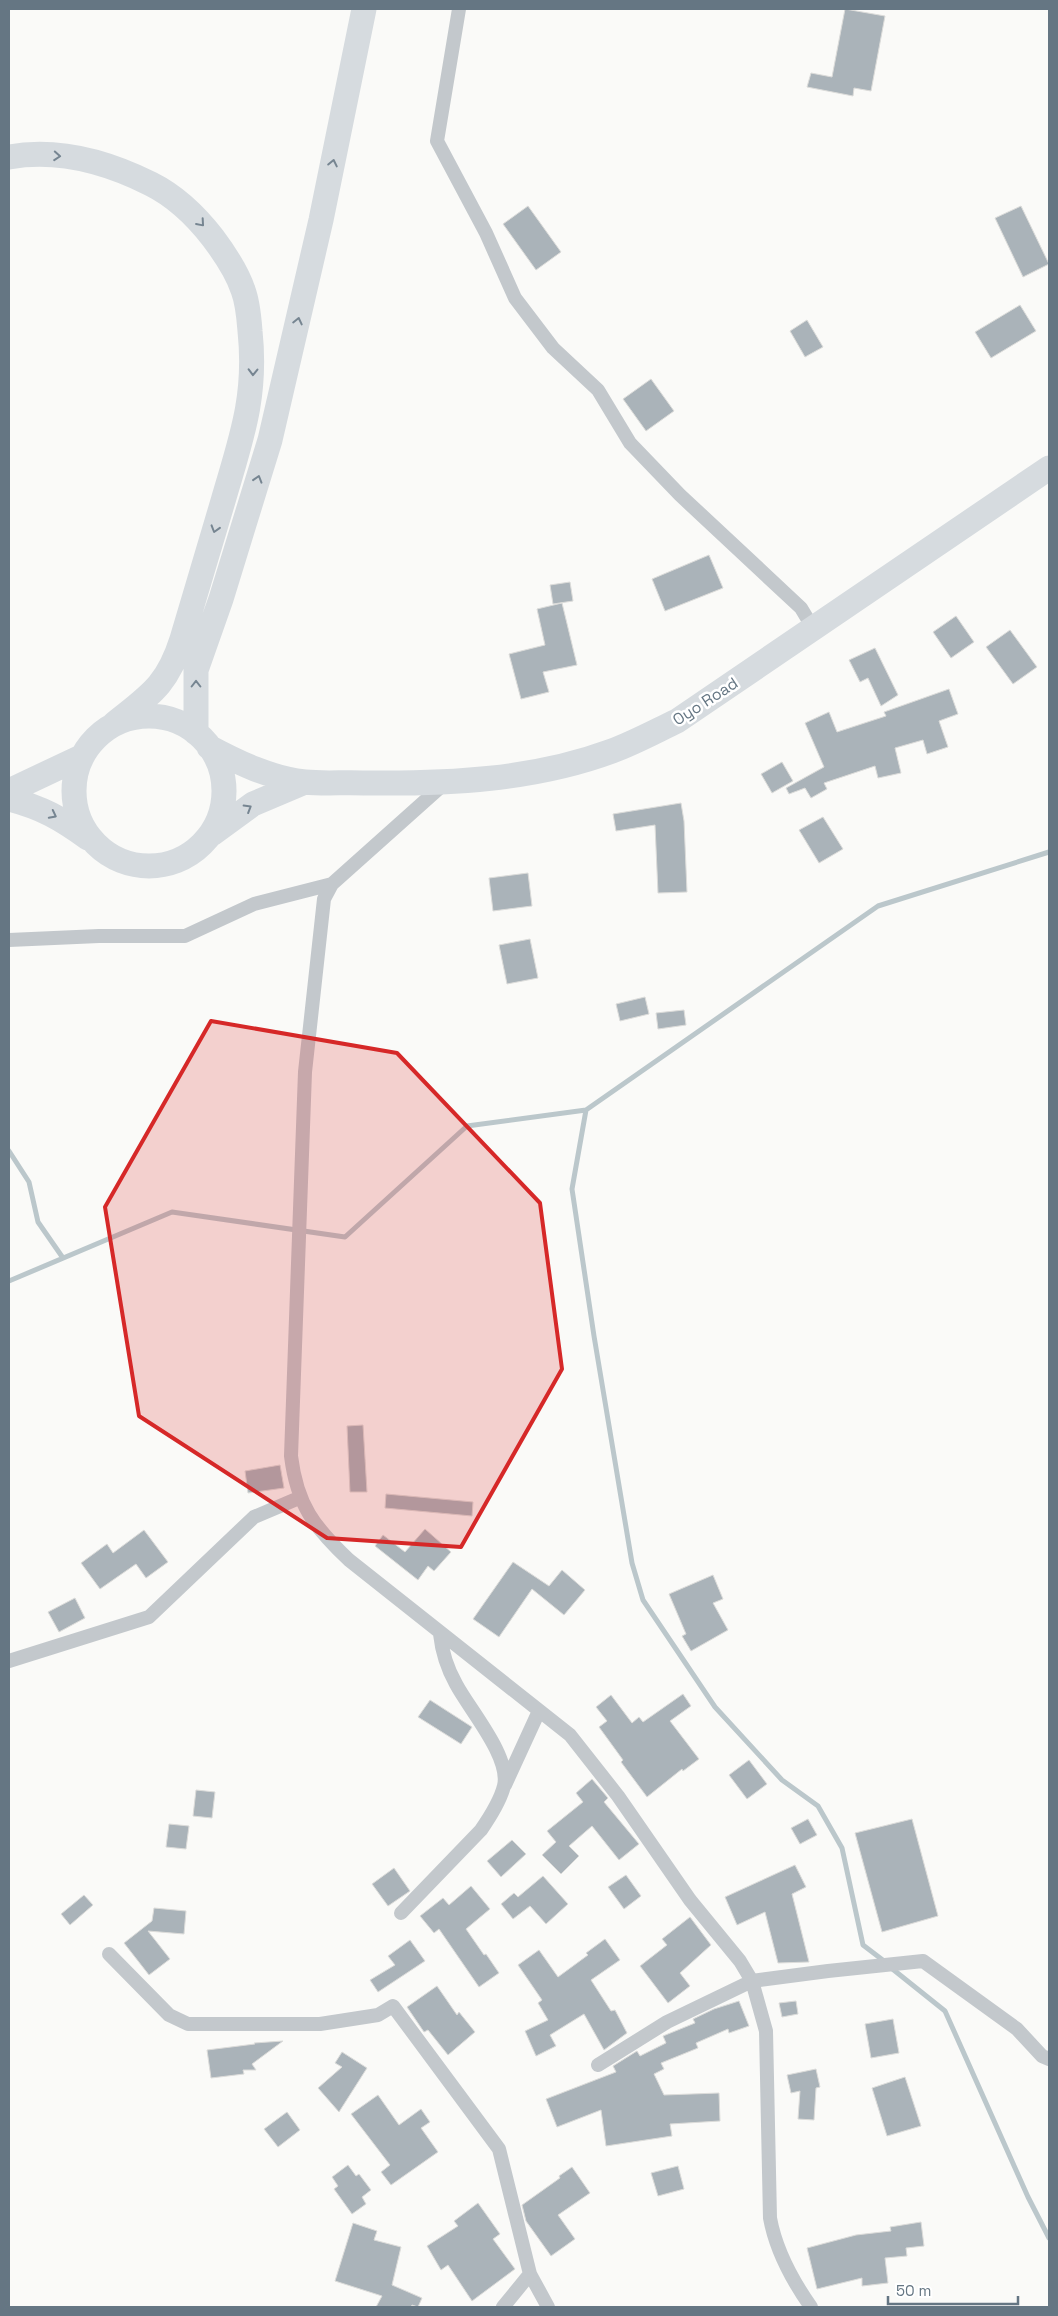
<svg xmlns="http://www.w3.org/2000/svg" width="1058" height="2316" font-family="'Space Grotesk',sans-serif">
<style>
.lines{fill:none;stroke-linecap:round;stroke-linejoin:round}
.stream{stroke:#bbc7cb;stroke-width:5}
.building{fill:#aab3b9;stroke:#dcdcda}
.street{stroke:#c3c8cc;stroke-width:14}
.highway{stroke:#d6dbdf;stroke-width:25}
.oneway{stroke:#768591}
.marked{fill:#d62828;fill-opacity:0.2;stroke:#d62828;stroke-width:4;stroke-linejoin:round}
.labels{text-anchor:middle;stroke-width:5;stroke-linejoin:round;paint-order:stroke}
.street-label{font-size:16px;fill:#657683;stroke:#fff}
</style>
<rect width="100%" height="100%" fill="#fafaf8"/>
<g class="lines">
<path class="stream" d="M586 1110 572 1189 594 1336 632 1563 643 1600 715 1707 782 1780 818 1806 842 1848 863 1945 884 1961
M9 1151 29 1182 38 1222 63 1258
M9 1281 172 1212 345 1237 467 1126 586 1110 878 906 1049 852
M890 1967 945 2011 1028 2197 1049 2238"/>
</g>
<path class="building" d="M845 9 885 16 871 91 854 88 853 96 807 87 811 73 832 77Z
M528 206 561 252 536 270 503 224Z
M1021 206 1049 264 1023 277 995 218Z
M1020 305 1036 331 991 358 975 332Z
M807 320 823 347 805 357 790 331Z
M651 379 674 411 646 431 623 399Z
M709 555 723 588 665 611 652 579Z
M570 582 573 601 553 604 550 585Z
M562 603 577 665 543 672 549 692 521 699 509 654 545 645 537 609Z
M956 616 974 642 951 658 933 632Z
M1010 630 1037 667 1013 684 986 647Z
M875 648 898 695 881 706 868 678 860 682 849 660Z
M949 689 958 714 939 721 948 747 927 754 923 740 895 748 901 773 878 778 875 766 824 783 827 789 811 798 805 788 789 794 786 788 824 767 805 723 829 712 837 732 886 716 884 712Z
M782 762 793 781 772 793 761 774Z
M681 803 684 821 687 892 658 893 655 825 616 831 613 814Z
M823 817 843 849 819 863 799 830Z
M528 873 532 906 493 911 489 878Z
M530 939 538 978 507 984 499 945Z
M645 997 649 1014 620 1021 616 1004Z
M684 1010 686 1025 658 1029 656 1013Z
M363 1425 367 1492H350L347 1426Z
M280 1465 284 1488 248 1493 245 1471Z
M386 1494 473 1502 472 1516 385 1508Z
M425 1529 451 1552 434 1571 428 1566 418 1580 375 1546 383 1535 405 1552Z
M144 1530 168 1562 146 1578 136 1564 100 1589 81 1563 107 1544 113 1553Z
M513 1562 549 1586 562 1570 585 1590 564 1615 532 1589 499 1637 473 1619Z
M713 1575 723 1599 713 1603 728 1630 691 1651 682 1636 686 1634 669 1594Z
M75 1598 85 1618 59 1632 48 1612Z
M683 1694 691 1706 670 1721 699 1759 683 1771 682 1769 647 1797 621 1762 623 1760 599 1727 607 1721 596 1707 611 1695 632 1723 639 1717 643 1722Z
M430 1700 472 1727 461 1744 418 1717Z
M749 1760 767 1784 747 1799 729 1775Z
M592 1779 608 1798 604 1802 639 1844 619 1860 592 1826 569 1846 579 1856 561 1874 542 1855 556 1842 547 1831 583 1802 576 1793Z
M196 1790 215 1792 212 1818 193 1816Z
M808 1819 817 1835 800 1844 791 1828Z
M912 1819 938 1916 882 1932 855 1833Z
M169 1824 189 1826 186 1849 166 1847Z
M512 1840 526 1854 501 1877 487 1861Z
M795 1865 806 1887 792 1894 809 1962 778 1963 765 1912 737 1925 725 1897Z
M394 1868 410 1891 388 1906 372 1884Z
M626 1875 641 1896 624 1909 608 1887Z
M543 1876 568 1904 546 1924 530 1906 513 1919 501 1904 514 1893 518 1897Z
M471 1886 490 1909 466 1929 484 1955 486 1954 499 1973 479 1987 439 1929 434 1933 420 1916 443 1898 449 1905Z
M84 1895 93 1905 70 1925 61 1914Z
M154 1908 186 1911 184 1934 148 1931 170 1959 149 1975 124 1943 152 1921Z
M690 1917 711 1945 680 1973 690 1986 668 2003 640 1966 667 1945 662 1939Z
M605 1939 620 1960 591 1980 611 2011 615 2010 627 2033 604 2050 584 2014 550 2035 556 2046 536 2056 525 2031 548 2020 538 2003 542 2000 518 1965 539 1950 558 1977 588 1955 586 1953Z
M410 1940 425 1961 378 1992 370 1980 395 1965 388 1956Z
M437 1986 457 2015 459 2012 475 2032 448 2055 428 2030 424 2032 407 2007Z
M739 2001 749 2026 729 2033 728 2029 696 2043 698 2048 661 2063 664 2069 654 2074 664 2095 719 2093 720 2121 670 2124 672 2136 606 2146 601 2110 557 2127 546 2099 616 2072 613 2066 637 2051 640 2056 666 2043 663 2036 695 2023 693 2019 714 2009Z
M796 2001 798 2014 782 2017 779 2003Z
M893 2019 899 2053 871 2058 865 2024Z
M283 2041 252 2064 256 2070H243L244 2074 211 2078 207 2050 255 2044 254 2043Z
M342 2052 367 2068 339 2112 318 2088 342 2067 335 2063Z
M816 2069 820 2087 816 2088 814 2120 798 2119 800 2091 791 2093 787 2075Z
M905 2077 921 2126 887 2136 872 2088Z
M378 2095 399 2125 421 2109 430 2122 421 2128 438 2152 391 2185 381 2172 390 2165 351 2114Z
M287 2112 300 2130 278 2147 264 2129Z
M348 2165 356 2176 359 2174 371 2190 362 2197 366 2204 352 2214 334 2189 338 2186 332 2177Z
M678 2166 684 2189 658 2196 651 2173Z
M572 2167 590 2193 558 2215 575 2239 551 2256 526 2221 522 2205 560 2178 559 2176Z
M478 2203 500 2234 493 2239 515 2269 472 2301 448 2265 441 2270 427 2246 458 2226 454 2221Z
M921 2222 924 2246 906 2248 907 2256 885 2258 888 2283 862 2286V2278L817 2289 807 2248 856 2235 891 2231 890 2227Z
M353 2223 377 2231 374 2240 401 2247 392 2285 422 2298 418 2307 412 2305 411 2307H376L382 2296 335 2281Z"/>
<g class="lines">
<path class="street" d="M459 9 437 141 486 233 515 298 553 348 598 390 630 443 680 495 801 608 813 628
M445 783 332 884 324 899 305 1072 291 1456C297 1505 314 1527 349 1560L570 1735 618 1796 690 1900 740 1961 752 1981 766 2031 770 2218C776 2251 792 2280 811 2307
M9 940 99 936H185L254 904 332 884
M9 1661 149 1617 254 1517 299 1498
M505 1785 539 1711
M401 1913 481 1830C490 1817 500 1802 504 1786 511 1757 469 1709 456 1684 447 1668 442 1652 440 1634
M109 1954 169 2015 188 2024H320L378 2015 393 2006 499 2149 530 2274 548 2307
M598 2065 667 2022 752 1981 828 1971 923 1961 1017 2029 1042 2056 1049 2059
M503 2307 530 2274"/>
<path class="highway" d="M9 157C59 148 107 162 151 184 177 197 196 216 213 238 225 254 237 272 243 290 248 303 249 318 250 331 257 397 241 439 223 501 209 547 196 593 182 639 167 686 150 695 114 724
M74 791a75 75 0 1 1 150 0a75 75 0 1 1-150 0Z
M196 733V670L221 599 270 440 321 220 364 9
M209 747C239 763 270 778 305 782 324 784 345 782 365 783 448 784 534 780 612 751 634 743 656 731 677 721L1049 468
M9 791 81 757
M9 799C43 808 60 818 88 838
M212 834 253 804 305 782"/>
</g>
<defs><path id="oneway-chevron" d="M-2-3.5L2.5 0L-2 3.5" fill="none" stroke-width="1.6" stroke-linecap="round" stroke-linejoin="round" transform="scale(1.25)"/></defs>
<g class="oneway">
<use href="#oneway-chevron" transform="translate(57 156) rotate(4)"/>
<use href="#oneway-chevron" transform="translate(333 163) rotate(-78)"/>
<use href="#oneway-chevron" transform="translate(201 223) rotate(49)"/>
<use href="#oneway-chevron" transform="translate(298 321) rotate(-77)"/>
<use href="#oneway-chevron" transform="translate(253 372) rotate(91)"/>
<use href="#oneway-chevron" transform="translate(258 479) rotate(-73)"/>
<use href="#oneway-chevron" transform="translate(215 529) rotate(107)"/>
<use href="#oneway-chevron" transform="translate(196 684) rotate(-90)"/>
<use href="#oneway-chevron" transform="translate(248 808) rotate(-31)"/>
<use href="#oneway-chevron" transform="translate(53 815) rotate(27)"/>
</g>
<path class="marked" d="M211 1021 397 1053 540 1203 562 1369 461 1547 327 1538 139 1416 105 1207Z"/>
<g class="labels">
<g class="street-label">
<text transform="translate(705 701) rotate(-33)" y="6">Oyo Road</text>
</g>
</g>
<rect width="1058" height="2316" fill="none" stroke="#657683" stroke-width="20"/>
<path d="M888 2296v8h130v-8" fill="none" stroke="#657683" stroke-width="2.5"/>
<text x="896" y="2296" font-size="15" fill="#657683" stroke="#ffffff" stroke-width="4" paint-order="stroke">50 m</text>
</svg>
